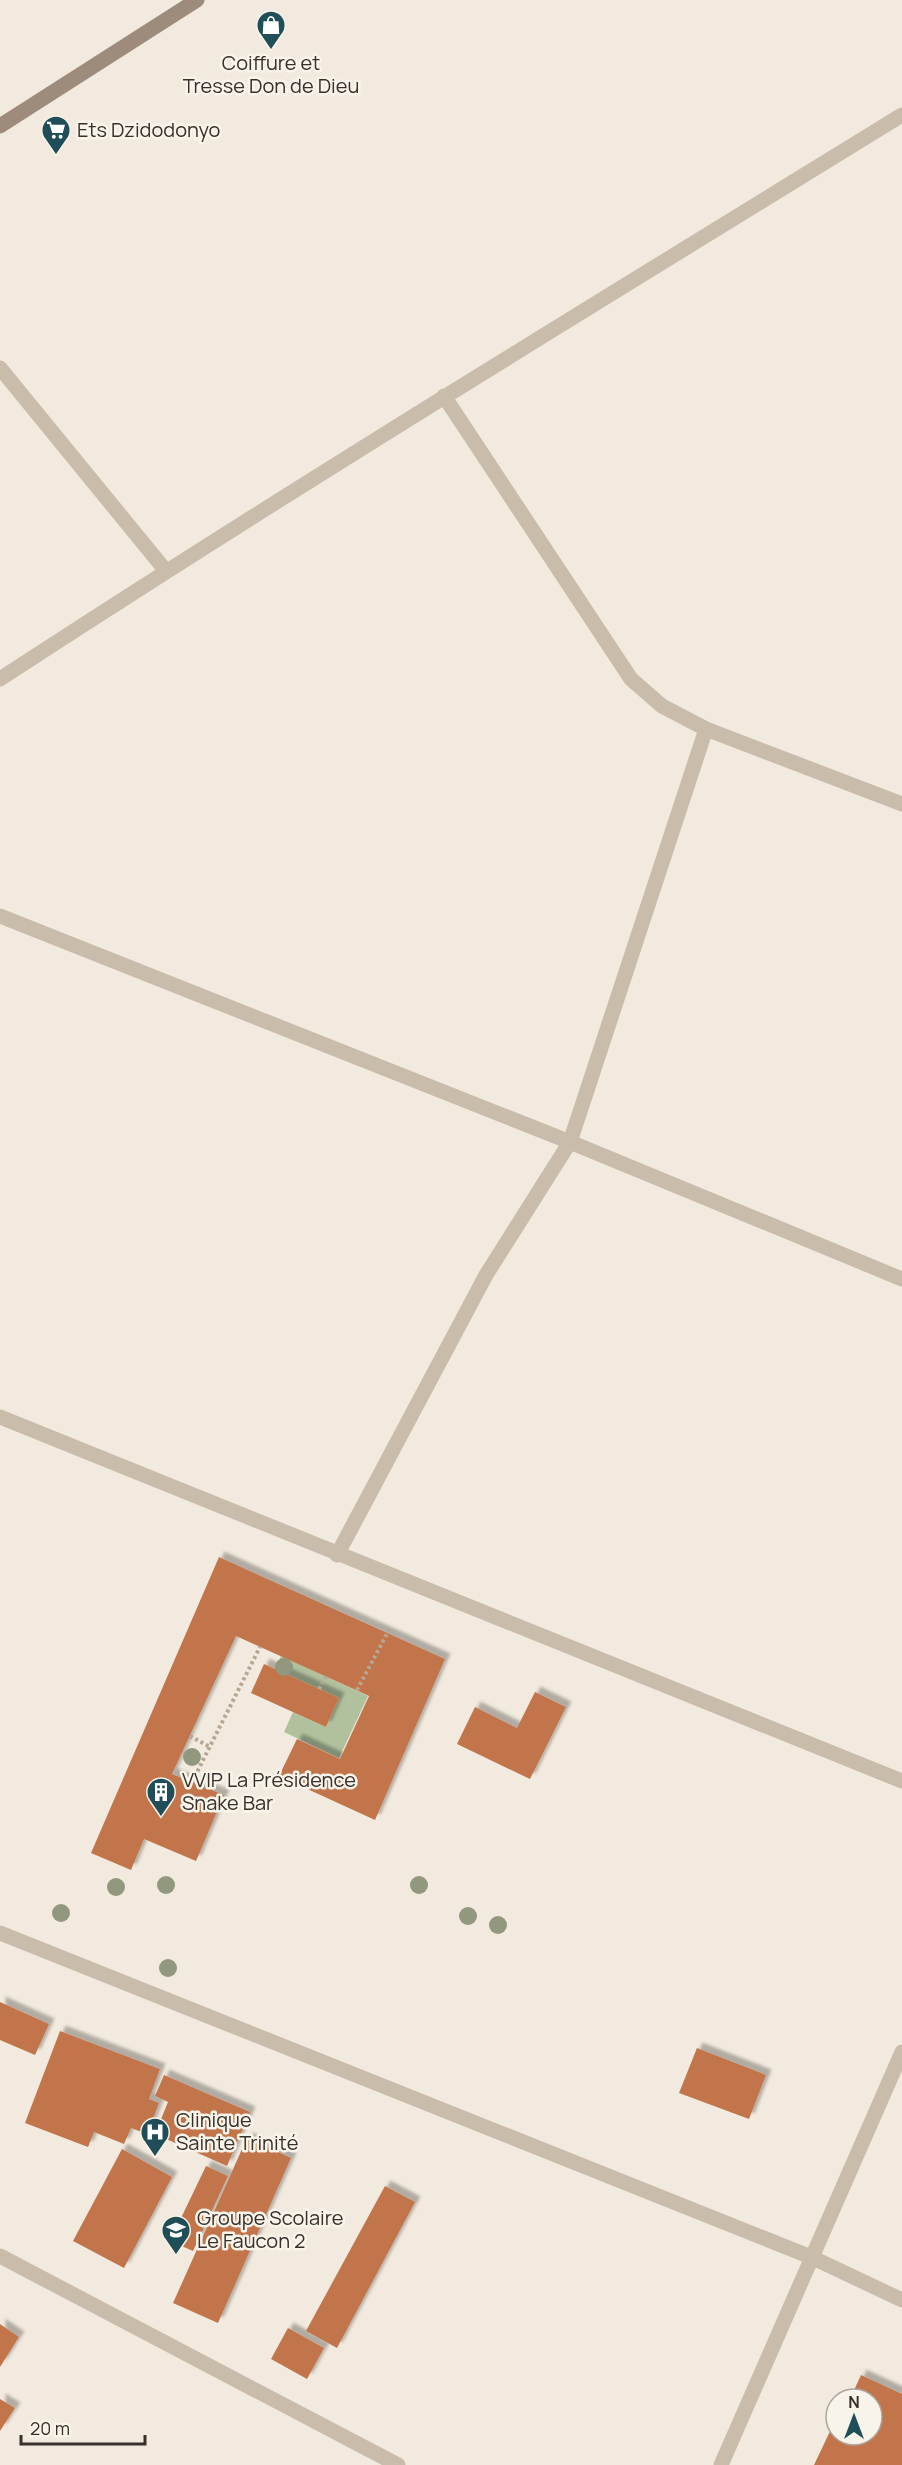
<svg xmlns="http://www.w3.org/2000/svg" width="902" height="2465" font-family="Manrope,sans-serif">
<style>
.green{fill:#b1c19e}
.building{fill:#c2754b;filter:url(#shadow)}
.lines{fill:none;stroke-linecap:round;stroke-linejoin:round}
.path{stroke:#b6a694;stroke-width:4;stroke-dasharray:3 3;stroke-linecap:butt}
.street{stroke:#cabcaa;stroke-width:15}
.secondary{stroke:#9d8b7b;stroke-width:15}
.tree{fill:#91987d}
.labels{text-anchor:middle;stroke-width:5;stroke-linejoin:round;paint-order:stroke}
.poi-label{font-size:20px;fill:#372f29;stroke:#f9f4ea;text-anchor:start}
</style>
<defs>
<filter id="shadow"><feDropShadow dx="5.5" dy="-5.5" stdDeviation="1.5" flood-color="#0004"/></filter>
</defs>
<rect width="100%" height="100%" fill="#f2eade"/>
<path class="green" d="M281 1656 368 1696 339 1758 284 1732 293 1712 326 1727 339 1698 275 1669Z"/>
<path class="building" d="M219 1557 445 1659 375 1820 279 1776 297 1739 340 1759 369 1696 236 1636 172 1774 224 1795 196 1861 144 1839 131 1870 91 1853Z
M264 1664 339 1698 326 1727 251 1693Z
M535 1692 566 1707 530 1779 457 1744 475 1707 517 1728Z
M0 2002 49 2024 35 2055 0 2040Z
M60 2031 160 2069 149 2099 159 2103 147 2134 131 2128 124 2144 94 2132 88 2147 25 2123Z
M697 2048 766 2075 749 2119 679 2093Z
M164 2075 250 2112 227 2166 155 2134 168 2102 155 2096Z
M247 2138 291 2158 218 2323 173 2303Z
M122 2149 172 2177 124 2268 73 2241Z
M206 2166 228 2176 193 2251 170 2241Z
M385 2186 415 2202 337 2348 306 2331Z
M0 2324 19 2337 0 2367Z
M288 2328 324 2348 307 2379 271 2359Z
M861 2375 902 2394V2465H814L833 2425 836 2427V2435H872V2399H850Z
M0 2399 15 2408 0 2431Z"/>
<g class="lines">
<path class="path" d="M319 1689 326 1676
M357 1690 390 1628
M190 1736 210 1747
M192 1782 260 1647"/>
<path class="street" d="M0 368 166 571
M444 396 631 679 662 706 706 729 902 804
M0 679C297 485 600 301 902 115
M0 916 570 1142 902 1279
M0 1417 902 1781
M337 1555 486 1275 570 1142 706 729
M0 1933 811 2257 902 2300
M0 2256 398 2465
M721 2465 902 2052"/>
<path class="secondary" d="M0 126 197 0"/>
</g>
<g class="tree">
<circle cx="284" cy="1667" r="9"/>
<circle cx="192" cy="1757" r="9"/>
<circle cx="166" cy="1885" r="9"/>
<circle cx="419" cy="1885" r="9"/>
<circle cx="116" cy="1887" r="9"/>
<circle cx="61" cy="1913" r="9"/>
<circle cx="468" cy="1916" r="9"/>
<circle cx="498" cy="1925" r="9"/>
<circle cx="168" cy="1968" r="9"/>
</g>
<defs>
<g id="shop-pin" transform="scale(1.5)"><path d="M0 17L-7.5 6A9.5 9.5 0 1 1 7.5 6Z" fill="#204e58" stroke="#f9f4ea"/><path d="M-5-2.5h2.3a2.7 3.5 0 0 1 5.4 0H5L5.5 6h-11ZM-1.5-2.5h3a1.5 2.3 0 0 0-3 0Z" fill="#fff"/></g>
<g id="supermarket-pin" transform="scale(1.5)"><path d="M0 17L-7.5 6A9.5 9.5 0 1 1 7.5 6Z" fill="#204e58" stroke="#f9f4ea"/><path d="M-6-5.5h2.5l.6 2H6L4.5 2H-2.5L-4.4-4H-6ZM-1.5 3.2a1.3 1.3 0 1 0 .1 0ZM3 3.2a1.3 1.3 0 1 0 .1 0Z" fill="#fff"/></g>
<g id="building-pin" transform="scale(1.5)"><path d="M0 17L-7.5 6A9.5 9.5 0 1 1 7.5 6Z" fill="#204e58" stroke="#f9f4ea"/><path d="M-4-6H4V6H1V3H-1V6H-4ZM-2.5-4.3h1.7v1.8h-1.7ZM.8-4.3h1.7v1.8H.8ZM-2.5-1h1.7V.8h-1.7ZM.8-1h1.7V.8H.8Z" fill="#fff"/></g>
<g id="hospital-pin" transform="scale(1.5)"><path d="M0 17L-7.5 6A9.5 9.5 0 1 1 7.5 6Z" fill="#204e58" stroke="#f9f4ea"/><path d="M-5-5h3v3.5h4V-5h3V5h-3V1.5h-4V5h-3Z" fill="#fff"/></g>
<g id="school-pin" transform="scale(1.5)"><path d="M0 17L-7.5 6A9.5 9.5 0 1 1 7.5 6Z" fill="#204e58" stroke="#f9f4ea"/><path d="M0-5L7-2L0 1L-7-2ZM-4 1L0 2.5L4 1V4Q0 6-4 4Z" fill="#fff"/></g>
</defs>
<g fill-rule="evenodd">
<use href="#shop-pin" x="271" y="25"/>
<use href="#supermarket-pin" x="56" y="130"/>
<use href="#building-pin" x="161" y="1792"/>
<use href="#hospital-pin" x="155" y="2132"/>
<use href="#school-pin" x="176" y="2230"/>
</g>
<g class="labels">
<g class="poi-label">
<text x="271" y="70" text-anchor="middle">Coiffure et<tspan x="271" dy="23">Tresse Don de Dieu</tspan></text>
<text x="77" y="137">Ets Dzidodonyo</text>
<text x="182" y="1787">VVIP La Présidence<tspan x="182" dy="23">Snake Bar</tspan></text>
<text x="176" y="2127">Clinique<tspan x="176" dy="23">Sainte Trinité</tspan></text>
<text x="197" y="2225">Groupe Scolaire<tspan x="197" dy="23">Le Faucon 2</tspan></text>
</g>
</g>
<g transform="translate(854 2417)"><circle r="28" fill="#f9f4ea" stroke="#aba59d" stroke-width="1.5"/>
<path d="M0-4.5L10 22L0 15L-10 22Z" fill="#204e58"/>
<text y="-9" font-size="16" font-weight="bold" text-anchor="middle" fill="#372f29">N</text>
</g>
<path d="M21 2435v9h124v-9" fill="none" stroke="#372f29" stroke-width="3"/>
<text x="30" y="2435" font-size="18" fill="#372f29" stroke="#f9f4ea" stroke-width="4.5" paint-order="stroke">20 m</text>
</svg>
